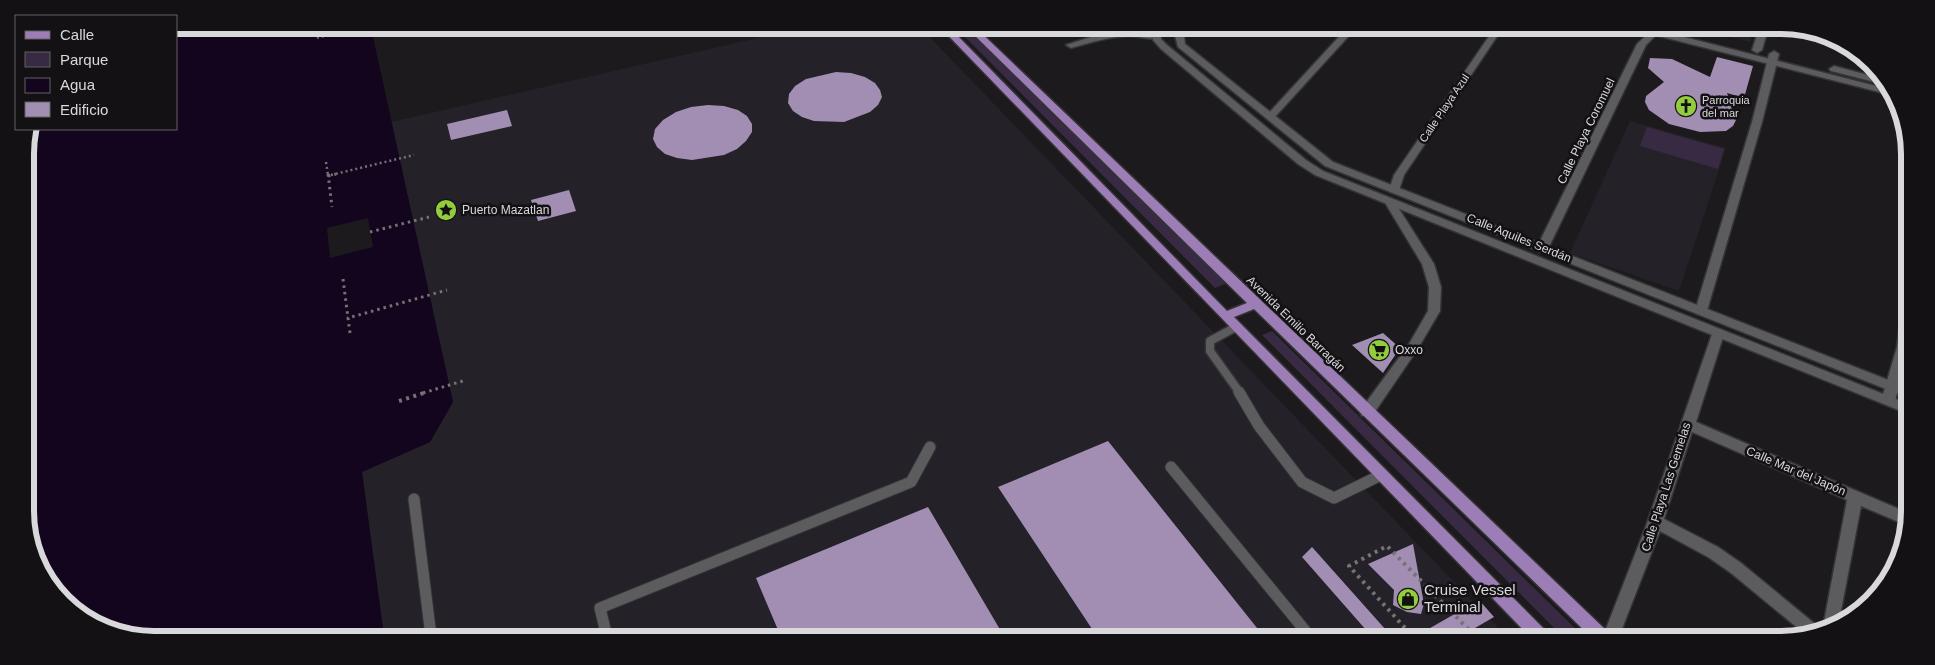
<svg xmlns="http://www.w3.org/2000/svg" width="1935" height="665" font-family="Helvetica,sans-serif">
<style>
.built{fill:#252129}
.green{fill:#382a43}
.water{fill:#14051f}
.pier{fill:#1c1a1d}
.building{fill:#a18eb2}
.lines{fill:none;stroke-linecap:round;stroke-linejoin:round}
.lane-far1-casing{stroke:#343435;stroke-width:11}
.lane-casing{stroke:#343435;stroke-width:13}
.street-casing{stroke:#343435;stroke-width:3}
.secondary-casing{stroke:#343435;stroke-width:3}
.primary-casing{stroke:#343435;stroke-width:3}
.path-far2{stroke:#737274;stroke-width:2.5;stroke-dasharray:2 3;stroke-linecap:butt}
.path-far1{stroke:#737274;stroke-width:3;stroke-dasharray:2.5 4;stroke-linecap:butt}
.path{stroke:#737274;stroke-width:4;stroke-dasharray:3 4.5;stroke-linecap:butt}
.lane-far1{stroke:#5c5b5e;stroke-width:8}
.lane{stroke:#5c5b5e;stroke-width:11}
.street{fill:#5c5b5e;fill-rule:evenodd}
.secondary{fill:#5c5b5e;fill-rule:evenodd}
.primary{fill:#9d7db6;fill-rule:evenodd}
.labels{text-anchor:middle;stroke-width:5;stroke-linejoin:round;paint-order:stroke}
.far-poi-label{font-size:11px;fill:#d9d8da;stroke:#131114;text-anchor:start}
.far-street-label{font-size:11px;fill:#d9d8da;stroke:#131114}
.street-label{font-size:12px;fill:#d9d8da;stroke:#131114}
.poi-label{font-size:12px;fill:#d9d8da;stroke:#131114;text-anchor:start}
.near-poi-label{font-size:15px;fill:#d9d8da;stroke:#131114;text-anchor:start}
.rim{fill:none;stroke:#d9d8da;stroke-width:6}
</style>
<rect width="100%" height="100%" fill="#1c1a1d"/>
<path class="built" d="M806 27H920L1509 639 384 636 362 472 430 442 453 402 391 122Z
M1698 29H1754L1750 42Z
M1630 121 1726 148 1679 291 1570 253Z"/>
<path class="green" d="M968 32 972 34 1227 283 1215 288 963 35Z
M1647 127 1724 149 1718 169 1640 146Z
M1272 331 1586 639H1565L1262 335Z"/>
<path class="water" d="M176 25 357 26 358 31 373 37 453 402 430 442 362 472 384 636H120L57 597 27 536 25 145 29 129H176Z"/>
<path class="pier" d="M368 218 373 247 330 258 327 228Z"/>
<path class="building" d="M1717 57 1753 66 1744 98 1727 93 1736 120 1733 126 1726 131 1700 132 1669 124 1649 110 1645 102 1646 96 1664 82 1648 68 1650 58 1672 59 1710 77Z
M836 72 851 73 865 77 875 83 880 90 882 97 878 105 870 112 844 122 814 121 802 117 793 111 788 103 789 94 795 86 806 79Z
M708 105 724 106 738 110 747 116 752 124V132L746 141 737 149 724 155 692 160 677 158 665 154 657 147 653 139 655 129 663 120 676 112 691 107Z
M507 110 512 126 451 140 447 124Z
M569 190 576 211 538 221 531 200Z
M1383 333 1400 348 1383 373 1352 345Z
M1108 441 1265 638H1098L998 487Z
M928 507 1005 638 781 637 756 578Z
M1413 544 1424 604 1421 614 1407 612 1393 605 1394 590 1368 564Z
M1312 547 1394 639H1374L1302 557Z
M1479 600 1494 617 1456 639H1411Z"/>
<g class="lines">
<g class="lane-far1-casing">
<path id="lane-far1" d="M1236 327 1210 341V351L1240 393"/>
</g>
<g class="lane-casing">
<path id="lane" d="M1239 392 1259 426 1302 482 1334 498 1381 475
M1171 467 1312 639
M414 499 431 636
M607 637 600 608 911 482 930 447"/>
</g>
<g class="street-casing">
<path id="street" d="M1347 28H1356L1273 119H1267V115Z
M1494 29H1502L1404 175 1399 190 1394 193 1390 192 1389 190 1394 175Z
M1653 29H1662L1646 45 1548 249 1546 252H1538L1536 249 1637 44Z
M1759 29H1768L1762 50 1757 53 1752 50Z
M1130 30 1157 33 1161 36C1154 42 1140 36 1130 36 1110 36 1090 43 1071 48L1066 45 1100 34Z
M1774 51 1779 54 1762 122 1707 311 1701 315 1697 314 1695 311 1752 122 1769 54Z
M1389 198 1394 201 1434 264 1441 287 1440 311 1417 350 1372 416H1362L1360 412 1362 408 1409 344 1428 311 1429 287 1422 264 1384 201Z
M1907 312 1906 358 1895 401 1893 404H1883L1881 401 1897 347 1901 316Z
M1718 330 1724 334 1696 422 1906 512V525L1861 506 1839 621 1823 627 1847 500 1692 432 1664 519 1718 547 1741 563 1820 628 1805 634 1731 573 1708 557 1660 531 1618 639H1602L1646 526 1712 334Z"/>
</g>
<g class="secondary-casing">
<path id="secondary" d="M1160 28H1169L1161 37V39L1167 45 1306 160 1323 171 1906 403V413L1315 175 1298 164 1161 49 1153 40V36Z
M1181 28H1190L1184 36 1185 44 1333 162 1906 387V397L1325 166 1178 47 1175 36Z
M1638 29H1653L1888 89 1891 95 1639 31Z
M1834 66 1883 79 1886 85 1831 71 1829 69Z"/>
</g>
<g class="primary-casing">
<path id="primary" d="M940 27H949L1227 311 1247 303 966 27H975L1610 634 1612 639H1593L1254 309 1234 317 1549 634 1551 639H1532Z"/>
</g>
<path class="path-far2" d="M313 25 315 38 358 29
M326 162 328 175
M331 175 414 155"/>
<path class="path-far1" d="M328 174 332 207
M328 176 336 174
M370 232 429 217
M343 279 348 318
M350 333 348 318 447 290
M423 393 466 380"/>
<path class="path" d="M399 401 427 392
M1415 639 1349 566 1387 546 1474 635 1467 639"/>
<use href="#lane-far1" class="lane-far1"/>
<use href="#lane" class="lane"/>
<use href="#street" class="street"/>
<use href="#secondary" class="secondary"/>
<use href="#primary" class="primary"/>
</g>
<defs>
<g id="church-disc" transform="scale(1.125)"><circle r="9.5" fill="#93cc3d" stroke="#131114"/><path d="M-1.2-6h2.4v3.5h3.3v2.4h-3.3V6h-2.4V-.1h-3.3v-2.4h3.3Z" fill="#111"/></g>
<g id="sight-disc" transform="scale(1.125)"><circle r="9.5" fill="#93cc3d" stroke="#131114"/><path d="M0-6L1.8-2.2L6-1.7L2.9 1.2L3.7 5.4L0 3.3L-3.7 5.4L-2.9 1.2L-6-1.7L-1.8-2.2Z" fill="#111"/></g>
<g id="supermarket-disc" transform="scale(1.125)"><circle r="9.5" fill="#93cc3d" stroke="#131114"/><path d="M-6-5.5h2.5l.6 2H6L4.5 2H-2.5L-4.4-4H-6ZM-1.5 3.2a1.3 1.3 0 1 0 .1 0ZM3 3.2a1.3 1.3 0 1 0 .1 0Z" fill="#111"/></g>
<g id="shop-disc" transform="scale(1.125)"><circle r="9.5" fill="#93cc3d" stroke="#131114"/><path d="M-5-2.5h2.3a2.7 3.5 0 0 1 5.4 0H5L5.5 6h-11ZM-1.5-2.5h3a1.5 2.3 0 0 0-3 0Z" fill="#111"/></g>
</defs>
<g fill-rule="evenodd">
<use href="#church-disc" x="1686" y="106"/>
<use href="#sight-disc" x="446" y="210"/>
<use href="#supermarket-disc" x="1379" y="350"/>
<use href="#shop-disc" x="1408" y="599"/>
</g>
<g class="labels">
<g class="far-poi-label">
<text x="1702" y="104">Parroquia<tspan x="1702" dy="13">del mar</tspan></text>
</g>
<g class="far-street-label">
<text transform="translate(1444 108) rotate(-56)" y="4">Calle Playa Azul</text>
</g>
<g class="street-label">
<text transform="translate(1586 131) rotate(-64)" y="4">Calle Playa Coromuel</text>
<text transform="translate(1519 238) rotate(22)" y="4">Calle Aquiles Serdán</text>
<text transform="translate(1296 324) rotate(44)" y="4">Avenida Emilio Barragán</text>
<text transform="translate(1796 471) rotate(23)" y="4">Calle Mar del Japón</text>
<text transform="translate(1666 487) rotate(-72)" y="4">Calle Playa Las Gemelas</text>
</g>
<g class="poi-label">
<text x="462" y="214">Puerto Mazatlan</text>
<text x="1395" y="354">Oxxo</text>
</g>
<g class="near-poi-label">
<text x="1424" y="595">Cruise Vessel<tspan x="1424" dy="17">Terminal</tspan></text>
</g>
</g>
<path d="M0 0H1935V665H0ZM154 34H1781A120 120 0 0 1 1901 154V511A120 120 0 0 1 1781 631H154A120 120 0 0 1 34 511V154A120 120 0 0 1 154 34Z" fill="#131114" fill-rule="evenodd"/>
<path class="rim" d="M154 34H1781A120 120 0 0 1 1901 154V511A120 120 0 0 1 1781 631H154A120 120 0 0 1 34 511V154A120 120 0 0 1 154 34Z"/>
<rect x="15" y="15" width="162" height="115" fill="#131114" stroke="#626163"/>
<rect x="25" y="31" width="25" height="8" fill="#9d7db6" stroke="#626163"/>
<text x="60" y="40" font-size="15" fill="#d9d8da">Calle</text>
<rect x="25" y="52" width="25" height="15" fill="#382a43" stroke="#626163"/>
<text x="60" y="65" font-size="15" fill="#d9d8da">Parque</text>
<rect x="25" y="78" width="25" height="15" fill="#14051f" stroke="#626163"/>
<text x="60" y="90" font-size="15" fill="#d9d8da">Agua</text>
<rect x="25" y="102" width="25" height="15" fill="#a18eb2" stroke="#626163"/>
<text x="60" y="115" font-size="15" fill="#d9d8da">Edificio</text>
</svg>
